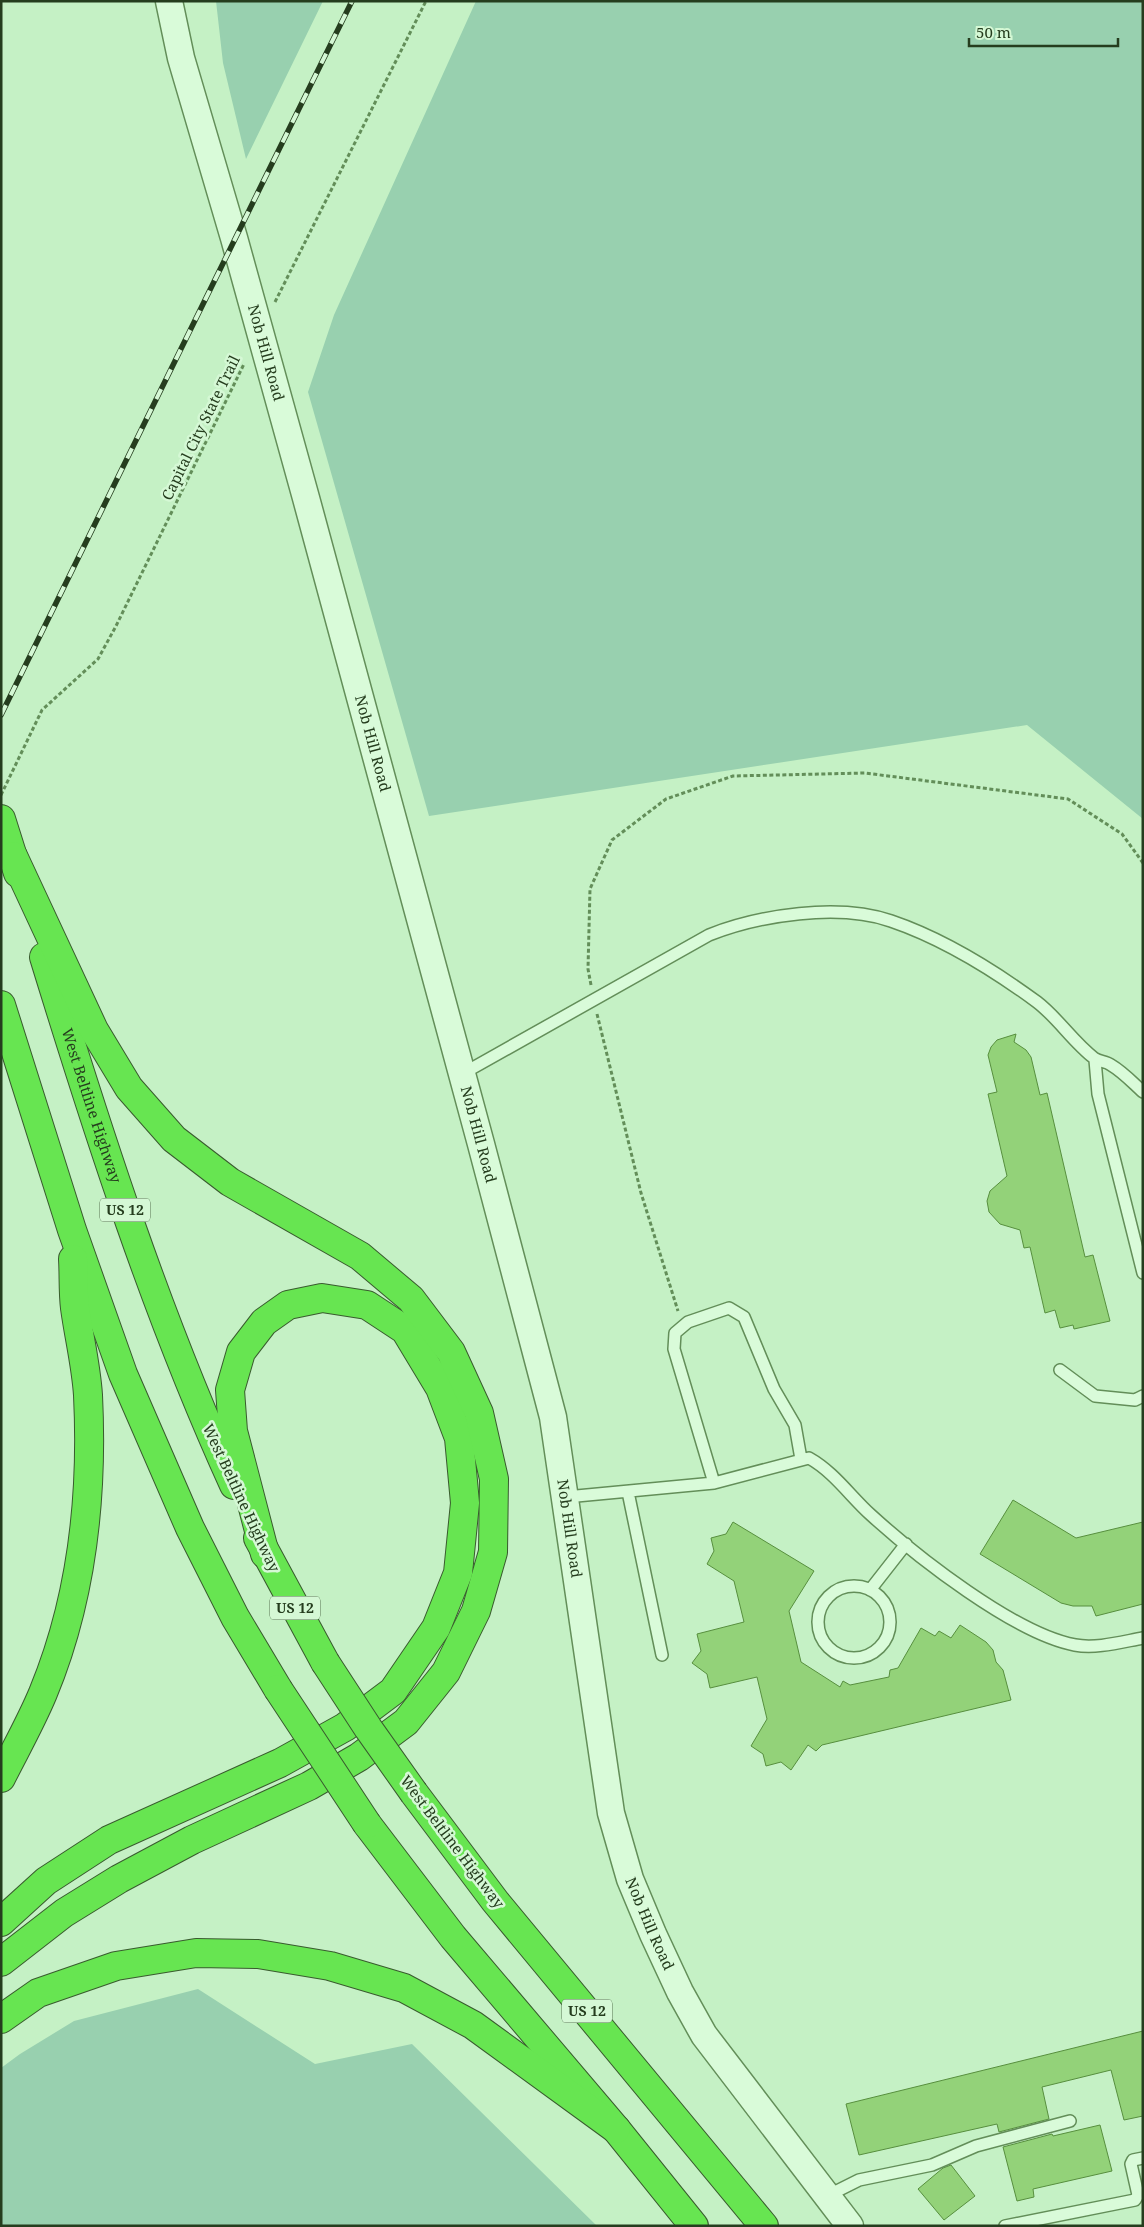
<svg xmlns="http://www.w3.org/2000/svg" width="1144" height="2227" font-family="'Noto Serif',serif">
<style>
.green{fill:#98d0af}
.building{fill:#93d279;stroke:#578f3e}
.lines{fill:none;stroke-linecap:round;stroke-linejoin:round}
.service-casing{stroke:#638e59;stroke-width:14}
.tertiary-casing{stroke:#638e59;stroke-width:29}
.motorway-casing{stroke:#395b2e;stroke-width:30}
.path{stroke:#638e59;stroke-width:3;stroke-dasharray:4 2.5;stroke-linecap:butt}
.service{stroke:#d9fbd9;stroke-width:11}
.tertiary{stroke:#d9fbd9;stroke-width:26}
.motorway{stroke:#67e551;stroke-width:28}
.rail-casing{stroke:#253d1e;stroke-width:5.5}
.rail{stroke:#d5f8d5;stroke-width:4;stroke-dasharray:11;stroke-linecap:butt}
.motorway-bridge-casing{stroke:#395b2e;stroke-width:30;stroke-linecap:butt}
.motorway-bridge{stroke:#67e551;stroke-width:28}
.labels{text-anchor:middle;stroke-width:5;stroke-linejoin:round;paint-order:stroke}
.shield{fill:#d5f8d5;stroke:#5a7555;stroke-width:1}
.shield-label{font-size:14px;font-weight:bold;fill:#253d1e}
.street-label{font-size:15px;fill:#253d1e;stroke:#d5f8d5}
</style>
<rect width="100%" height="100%" fill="#c5f1c5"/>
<path class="green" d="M216 1H323L246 159 223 63Z
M476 1H1143V819L1027 725 429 816 308 392 334 315Z
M198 1989 315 2064 412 2044 597 2226H1V2068L20 2054 74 2021Z"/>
<path class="building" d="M1016 1034 1014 1042 1026 1050 1031 1057 1040 1095 1047 1093 1085 1257 1093 1255 1110 1321 1074 1329 1073 1325 1060 1328 1055 1310 1045 1313 1030 1247 1024 1248 1020 1230 1000 1224 989 1212 987 1201 990 1191 1007 1176 988 1094 997 1092 988 1055 991 1047 997 1040Z
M1013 1500 1076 1538 1143 1522V1604L1096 1616 1092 1606H1073L1061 1603 980 1554Z
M733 1522 814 1571 789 1611 801 1662 840 1687 843 1681 850 1685 889 1677 890 1670 898 1668 921 1628 935 1636 939 1631 951 1638 960 1625 986 1642 993 1650 996 1662 1003 1670 1011 1700 822 1745 816 1751 808 1745 791 1770 781 1762 766 1766 763 1754 751 1746 767 1719 757 1677 710 1688 707 1674 692 1663 701 1651 697 1634 744 1622 734 1581 707 1564 714 1551 711 1538 726 1534Z
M1143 2031V2116L1124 2120 1111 2070 1042 2087 1049 2119 999 2132 997 2124 859 2155 846 2104Z
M1100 2125 1112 2171 1033 2189 1034 2197 1017 2201 1003 2147 1052 2134 1053 2136Z
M951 2165 975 2196 944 2220 918 2189 943 2168Z"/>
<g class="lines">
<g class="service-casing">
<path id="service" d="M1095 1060 1098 1094 1143 1273
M462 1074 709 935C760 915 838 903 891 921 944 939 992 969 1037 1002 1058 1018 1073 1042 1094 1058 1099 1062 1106 1061 1111 1065 1123 1072 1133 1083 1143 1092
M1060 1370 1095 1396 1135 1400 1143 1396
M714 1483 674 1349 675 1333 688 1322 729 1308 744 1317 774 1389 795 1425 801 1459
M628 1492 662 1655
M566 1497 714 1483 809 1458C834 1472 850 1496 871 1515 916 1556 1015 1634 1075 1645 1096 1649 1121 1642 1143 1638
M818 1622a36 36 0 1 1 72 0a36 36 0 1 1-72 0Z
M870 1590 906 1544
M827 2196 859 2180 932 2165 976 2146 1070 2121
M1005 2226 1135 2200 1138 2195 1131 2164 1133 2160 1143 2158"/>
</g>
<g class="tertiary-casing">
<g id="tertiary">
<path id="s1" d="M169 1 181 58 234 238 306 498 481 1144 553 1417 611 1813 630 1879 653 1934 680 1992 704 2035 850 2226"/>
</g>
</g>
<g class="motorway-casing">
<g id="motorway">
<path d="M1 819 18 873"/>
<path id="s2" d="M44 957C99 1136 156 1314 234 1485"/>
<path d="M1 1005 72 1230 123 1374 190 1528 235 1617 278 1689"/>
<path d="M258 1538 325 1662"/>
<path d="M1 1778C15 1750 31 1722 43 1693 82 1599 93 1496 88 1395 86 1365 79 1337 75 1308 73 1292 74 1275 73 1259"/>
<path d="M414 1793 495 1901 764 2226"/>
<path d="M367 1824 453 1937 616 2129 694 2226"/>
<path d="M1 1922 46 1881 109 1840 280 1763 345 1727 393 1691 436 1628 458 1573 465 1503 459 1438 440 1388 405 1330 367 1305 322 1298 288 1305 264 1322 241 1352 230 1390 233 1431 265 1554"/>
<path d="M1 1962 64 1913 119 1879 192 1840 309 1786 359 1757 406 1722 446 1672 476 1611 493 1552 494 1479 479 1413 451 1352 411 1299 360 1256 230 1182 174 1139 129 1088 94 1030 13 856"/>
<path d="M1 2019 38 1993 116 1966 196 1953 258 1954 330 1966 404 1988 473 2025 616 2129"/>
</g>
</g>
<path class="path" d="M275 302 426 1
M1 795 42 710 98 659 116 626 244 364
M591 985 588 969 590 889 612 840 666 799 733 776 865 773 1068 799 1122 834 1143 863
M597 1014 641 1193 678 1311"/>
<use href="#service" class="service"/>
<use href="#tertiary" class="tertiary"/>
<use href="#motorway" class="motorway"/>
<g class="rail-casing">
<path id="rail" d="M1 715 352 1"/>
</g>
<use href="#rail" class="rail"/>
<g class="motorway-bridge-casing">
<path id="motorway-bridge" d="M325 1662 368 1728 414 1793
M278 1689 367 1824"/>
</g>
<use href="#motorway-bridge" class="motorway-bridge"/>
</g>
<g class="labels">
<g class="shield">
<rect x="100" y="1198.5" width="50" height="23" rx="4"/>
<rect x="270" y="1596.5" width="50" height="23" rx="4"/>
<rect x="562" y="1999.5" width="50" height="23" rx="4"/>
</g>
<g class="shield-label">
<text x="125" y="1215">US 12</text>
<text x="295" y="1613">US 12</text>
<text x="587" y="2016">US 12</text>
</g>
<g class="street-label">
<text dy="5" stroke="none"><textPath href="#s1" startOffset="365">Nob Hill Road</textPath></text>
<text transform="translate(201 428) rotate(-64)" y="5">Capital City State Trail</text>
<text dy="5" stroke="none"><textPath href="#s1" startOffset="770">Nob Hill Road</textPath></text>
<text dy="5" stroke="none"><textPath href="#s2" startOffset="156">West Beltline Highway</textPath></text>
<text dy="5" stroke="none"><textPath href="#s1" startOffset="1175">Nob Hill Road</textPath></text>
<text transform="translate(241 1498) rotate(65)" y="5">West Beltline Highway</text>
<text dy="5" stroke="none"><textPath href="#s1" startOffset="1580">Nob Hill Road</textPath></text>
<text transform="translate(452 1842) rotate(53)" y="5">West Beltline Highway</text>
<text dy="5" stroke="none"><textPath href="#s1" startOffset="1985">Nob Hill Road</textPath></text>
</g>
</g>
<rect width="1144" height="2227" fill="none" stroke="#253d1e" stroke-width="5"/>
<path d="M969 38v8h149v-8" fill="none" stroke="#253d1e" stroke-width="2.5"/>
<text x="976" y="38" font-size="15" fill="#253d1e" stroke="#d5f8d5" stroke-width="4" paint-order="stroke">50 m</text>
</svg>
